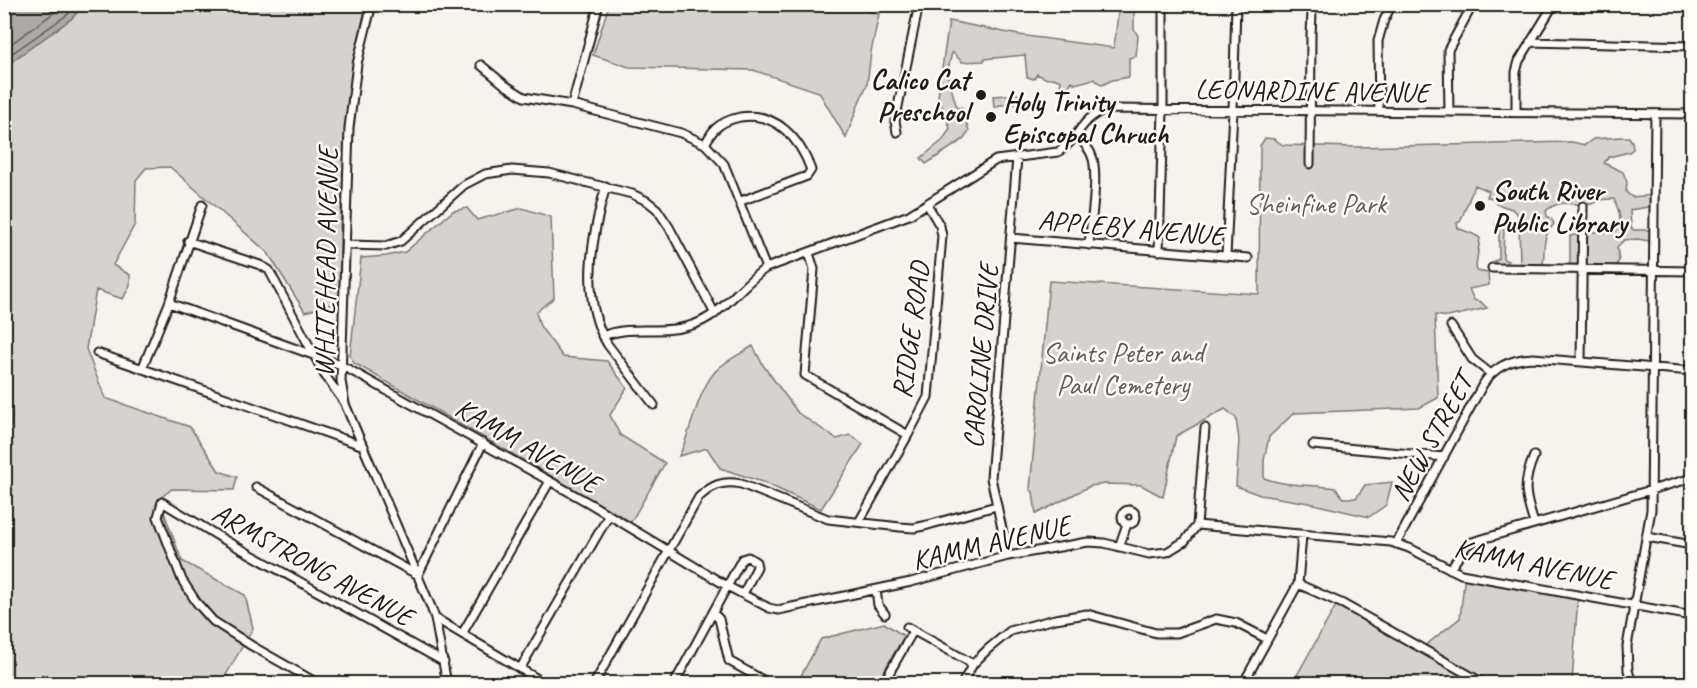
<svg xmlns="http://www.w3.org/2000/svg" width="1697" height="688" font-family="Caveat,sans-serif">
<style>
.green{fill:#d4d3cf;stroke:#787876;stroke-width:1.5}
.water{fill:#abaaa6;stroke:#72716f;stroke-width:1.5}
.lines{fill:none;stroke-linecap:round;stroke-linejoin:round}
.shore{stroke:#555553;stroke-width:1.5}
.minor-casing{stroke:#1c1c1c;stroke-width:11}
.minor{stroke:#fdfcf7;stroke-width:7}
.poi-dot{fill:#1c1c1c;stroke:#fdfcf7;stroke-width:2}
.labels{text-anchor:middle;stroke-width:5;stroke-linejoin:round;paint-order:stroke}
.poi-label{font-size:28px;font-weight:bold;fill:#1c1c1c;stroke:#fdfcf7;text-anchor:start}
.street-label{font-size:28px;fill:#1c1c1c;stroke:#fdfcf7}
.park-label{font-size:28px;fill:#5c5c5b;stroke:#fdfcf7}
</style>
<rect width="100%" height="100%" fill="#f4f3ee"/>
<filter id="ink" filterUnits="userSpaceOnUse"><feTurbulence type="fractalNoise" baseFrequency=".0167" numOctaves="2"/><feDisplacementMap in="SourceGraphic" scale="12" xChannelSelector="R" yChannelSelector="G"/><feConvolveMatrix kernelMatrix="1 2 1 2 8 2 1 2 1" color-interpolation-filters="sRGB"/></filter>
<g filter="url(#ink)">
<path class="green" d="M840 4 879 14 871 52 867 85 860 100 846 138 819 92 753 70 629 67 593 55 609 5Z
M84 5H366L352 69 340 227V302L305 312 268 253 170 167 146 168 136 180 135 224 113 265 130 275V285L123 299 96 290 86 349 105 398 190 427 219 471 237 477 234 490 172 489 159 499 182 561 245 595 253 628 226 675 238 683H9L4 673V457L12 416 5 395V66L71 19Z
M1119 5H1134V29L1138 36 1136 56 1129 58V77L1112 80 1102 85 1094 79 1075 84 1072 81 1063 96 1059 90 1061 81 1053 78 1047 79 1037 74 1034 79 1027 77 1025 55 984 59V61L962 62 952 52 947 74 957 108 962 107 969 131 964 139 926 164 921 158 943 140 950 128 938 96 949 21 1019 35 1114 48Z
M1021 94 1023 104 999 105 998 107H994L993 96Z
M1621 137H1629L1632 142 1633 149 1629 152 1609 157 1604 163 1623 172 1627 182 1626 192 1632 197 1654 195V206L1630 210 1631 228 1634 230H1654V242L1638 239 1624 240 1617 247 1619 261 1612 270 1570 269V236L1593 232 1616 231C1623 220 1619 211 1614 199 1598 198 1602 202 1591 204 1574 208 1563 196 1546 211L1547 216 1552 220 1554 224C1539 241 1547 250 1542 269L1520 268 1519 216 1512 209 1497 204 1493 198 1487 197 1489 191 1475 185 1460 222 1457 223 1458 228C1466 232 1473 233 1480 238L1476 266 1477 271 1488 273 1489 285 1469 289 1474 300 1481 302 1487 308 1448 317 1435 315 1438 398 1419 408 1294 413 1269 437 1264 460V478C1287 487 1312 484 1336 488L1343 498H1356L1365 485 1392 482 1386 505 1369 517 1309 503 1260 495 1236 486 1239 440 1236 418 1225 409 1176 436 1163 497 1141 485 1105 484 1090 486 1036 514 1033 492 1030 489 1049 281 1259 294 1260 146 1265 138 1274 139 1283 145 1355 147 1572 142 1585 145 1593 139Z
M467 208 477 220 522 208 551 217 554 298 536 312 540 326 563 357 607 361 627 388 610 415 620 435 665 463 631 522 354 363 350 356 361 258 386 256 405 252 453 211Z
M1502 219 1508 225 1504 227 1503 259 1508 261 1505 264H1497L1494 261 1499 259V227L1495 225 1498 220Z
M753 346 763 365 798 413 837 439 850 435 863 444 821 509 765 483 720 468 707 448 679 456C691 432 697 393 714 373 721 363 742 353 753 346Z
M1465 574 1578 595 1572 683 1292 684 1338 602 1422 648 1460 618Z
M884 623 904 636 877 683H797L821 639Z"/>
<path class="water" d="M5 4H84V5L71 19 5 66Z
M5 395 12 416 5 457 4 395Z"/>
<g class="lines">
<path class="shore" d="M4 49 66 4
M4 59 67 15 76 4"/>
<g class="minor-casing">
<path id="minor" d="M372 4 357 64 349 128 341 381 345 404 431 607 435 618 447 684
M1530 42 1692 46
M481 65 505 85 524 97 572 105 681 133 705 144 724 164 766 268
M572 105 599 4
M1379 111 1378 41 1384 20 1392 4
M1449 112 1448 50 1473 4
M1516 112V72L1519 61 1554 4
M897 132 895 121 919 4
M1076 136C1084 142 1090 149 1093 159 1098 181 1091 221 1089 245
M705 144C708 139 711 133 715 129 722 122 731 119 740 117 776 111 800 139 811 170L807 176 741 201
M1310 164 1311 35 1312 12 1316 4
M606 186C592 234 579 300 608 345L654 405
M1011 238 1248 258
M188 241 260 265 269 270 324 374 344 402
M347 245 386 246 401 241 464 185 485 174 512 170 549 173 632 194 647 201 657 209 669 227 715 314
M1159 251 1163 109V4
M809 253 814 269 805 375 908 435
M1226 256 1233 110 1236 4
M1492 268 1692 271
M169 303 341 365 589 503 727 586 769 608 778 610 911 582 1008 556 1088 542 1104 543 1149 554 1167 552 1185 541 1197 525 1205 428
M1451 326 1472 359 1491 374
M602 336C634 324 659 335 689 326 722 317 739 286 766 268L909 215 996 160 1058 152C1080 139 1079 119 1106 109L1692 114
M97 353 364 446
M1581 362 1583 206
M142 369 169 303 202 205
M1313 445 1444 457
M256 487 418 575 483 443
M1122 517a7 7 0 1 1 14 0a7 7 0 1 1-14 0Z
M859 522 908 435 928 397 942 236 940 226 927 204
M1534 523C1525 496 1522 484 1534 456
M1197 525 1391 542 1409 548 1461 574 1692 616
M1647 537 1692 545
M1396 544 1482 386C1493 367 1511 359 1533 358L1692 371
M1119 547 1127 524
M1008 556 991 478 1017 158
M1450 569 1467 545 1472 542 1692 478
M1298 584 1343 604 1485 684
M876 590 878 605 885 614
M713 613 719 619 729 661 770 684
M435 618 546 684
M907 627 973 664
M462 634 550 481
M520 669 609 515
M319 684 252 646 213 621 197 603 182 580 158 517 162 502 223 539 444 662
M594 684 699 497C712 485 723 480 741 484L828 519 900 527 914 528 928 525 996 506
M674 684 742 559 748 557 756 562 757 567 743 594
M883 684 913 631
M962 684 973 664 988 649 1010 631 1055 619 1087 614 1156 633H1177L1216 619 1236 623 1267 639
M1243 684 1298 584 1302 535
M1632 684 1628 670 1627 646 1651 510 1655 114"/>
</g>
<use href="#minor" class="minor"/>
</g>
</g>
<g class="poi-dot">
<circle cx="981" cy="95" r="6"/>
<circle cx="991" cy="117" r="6"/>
<circle cx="1480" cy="206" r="6"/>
</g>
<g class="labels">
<g class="poi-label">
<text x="969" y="89" text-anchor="end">Calico Cat<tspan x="969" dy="32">Preschool</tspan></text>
<text x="1003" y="111">Holy Trinity<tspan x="1003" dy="32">Episcopal Chruch</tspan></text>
<text x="1492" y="200">South River<tspan x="1492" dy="32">Public Library</tspan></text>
</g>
<g class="street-label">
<text transform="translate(1312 90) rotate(1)" y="10">LEONARDINE AVENUE</text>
<text transform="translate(1131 227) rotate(5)" y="10">APPLEBY AVENUE</text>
<text transform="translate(325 262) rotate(-89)" y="10">WHITEHEAD AVENUE</text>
<text transform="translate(910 330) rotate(-82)" y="10">RIDGE ROAD</text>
<text transform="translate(980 356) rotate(-85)" y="10">CAROLINE DRIVE</text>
<text transform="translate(1431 437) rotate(-61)" y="10">NEW STREET</text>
<text transform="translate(528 445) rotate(30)" y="10">KAMM AVENUE</text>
<text transform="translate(991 542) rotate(-13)" y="10">KAMM AVENUE</text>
<text transform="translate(1534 563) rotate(12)" y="10">KAMM AVENUE</text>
<text transform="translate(313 564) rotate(29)" y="10">ARMSTRONG AVENUE</text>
</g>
<g class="park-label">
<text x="1316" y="213">Sheinfine Park</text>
<text x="1123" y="362">Saints Peter and<tspan x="1123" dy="32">Paul Cemetery</tspan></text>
</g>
</g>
<rect width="1697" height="688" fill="none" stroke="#fdfcf7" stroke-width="24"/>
<rect x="12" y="12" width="1673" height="664" fill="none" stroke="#1c1c1c" stroke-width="2" filter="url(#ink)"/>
</svg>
